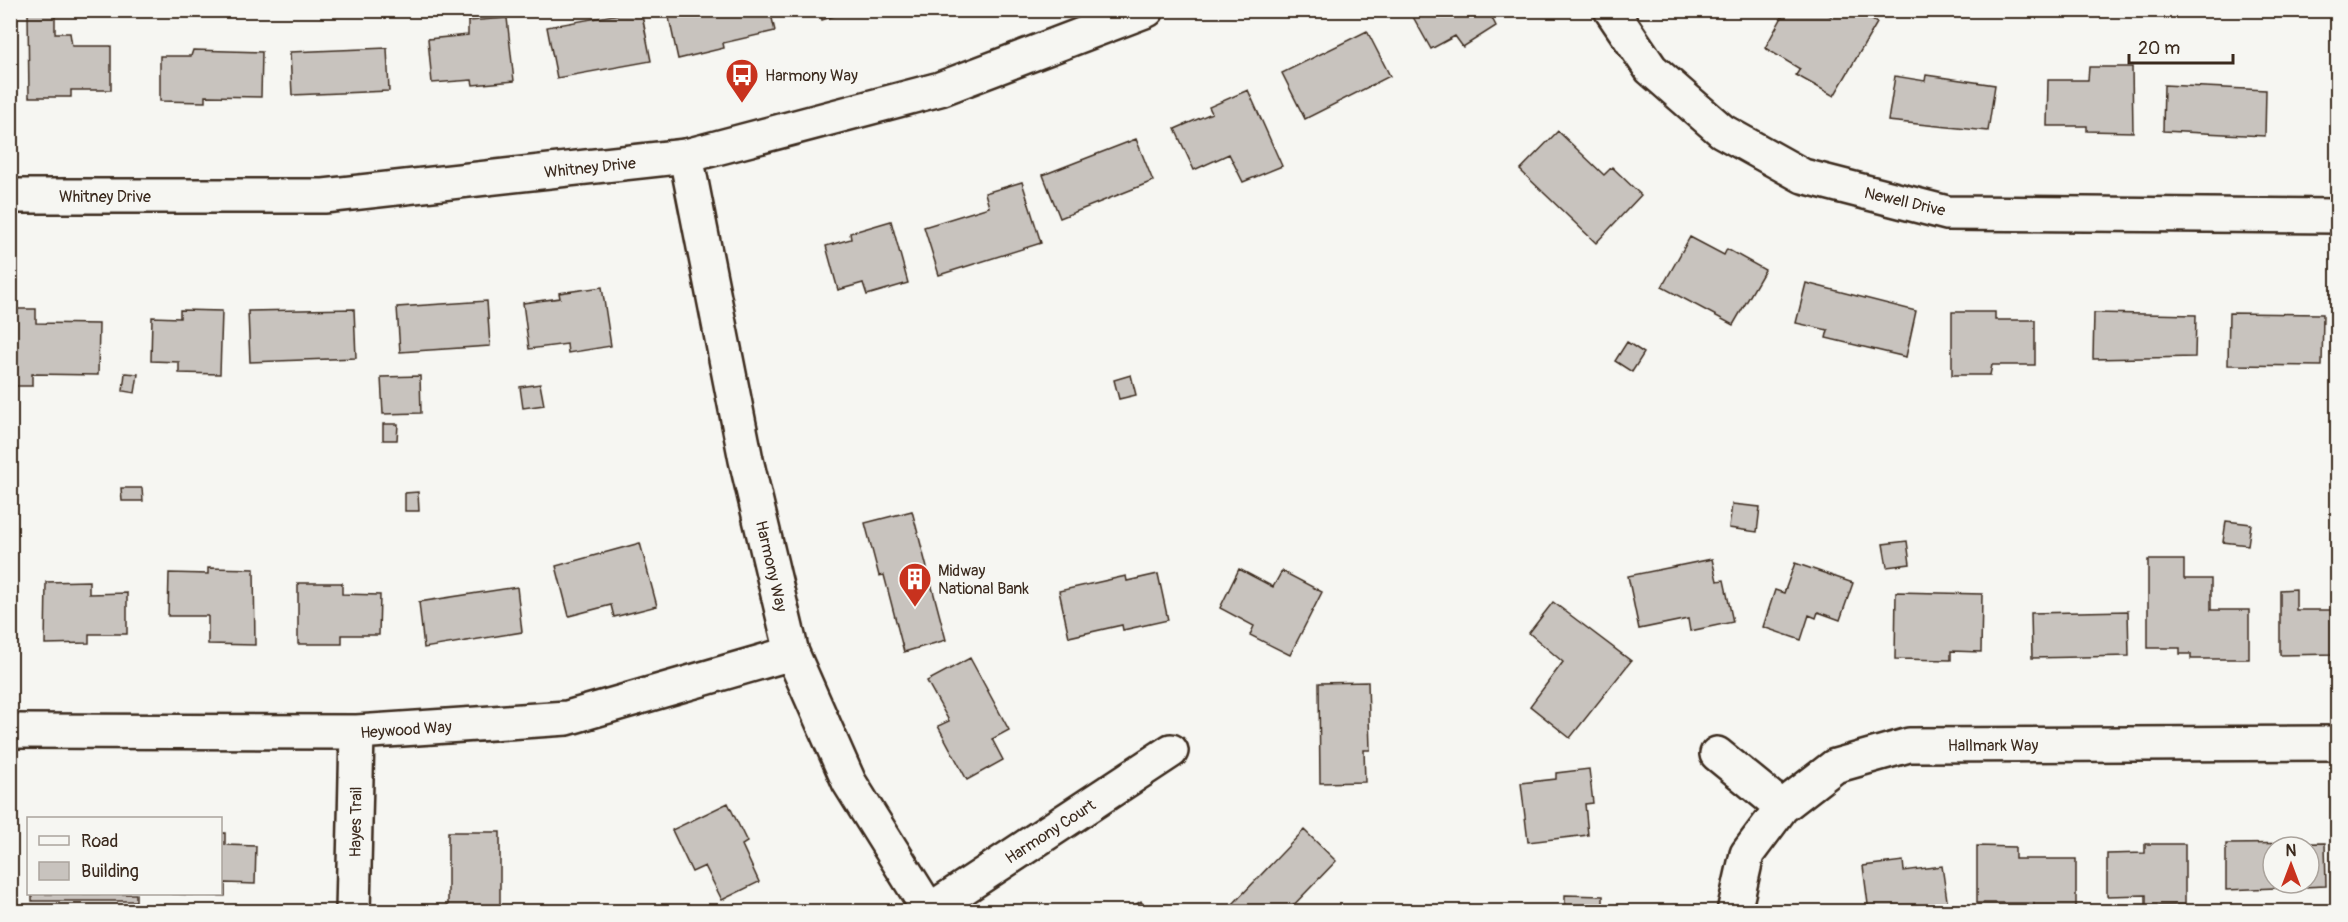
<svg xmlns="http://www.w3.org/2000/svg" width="2348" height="922" font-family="Pangolin,sans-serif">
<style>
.building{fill:#c8c3be;stroke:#3b2a1e;stroke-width:1.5;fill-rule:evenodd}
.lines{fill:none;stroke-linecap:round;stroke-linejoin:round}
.minor-casing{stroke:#3b2a1e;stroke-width:38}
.tertiary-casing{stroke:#3b2a1e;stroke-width:38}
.minor{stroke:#f6f6f2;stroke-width:33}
.tertiary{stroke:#f6f6f2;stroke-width:33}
.labels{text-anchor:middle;stroke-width:4.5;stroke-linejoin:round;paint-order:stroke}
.poi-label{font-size:16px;fill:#3b2a1e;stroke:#f6f6f2;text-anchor:start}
.street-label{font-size:16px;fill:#3b2a1e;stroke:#f6f6f2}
</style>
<rect width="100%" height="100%" fill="#f6f6f2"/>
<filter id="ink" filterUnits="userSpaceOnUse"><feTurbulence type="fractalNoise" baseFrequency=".0167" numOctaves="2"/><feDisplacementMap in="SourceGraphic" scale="12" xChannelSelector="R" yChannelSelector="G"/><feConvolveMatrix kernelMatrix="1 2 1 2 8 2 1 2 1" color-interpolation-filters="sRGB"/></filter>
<g filter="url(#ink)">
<path class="building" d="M641 10 651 61 557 78 547 27Z
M681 10H770L775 31 723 43 724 48 678 59 668 13Z
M820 10H853L822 20Z
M1421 10H1488L1496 26 1463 47 1455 36 1431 49 1412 15Z
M1786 10H1820L1831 16 1834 10H1857L1877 23 1834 96 1796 75 1800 69 1765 48Z
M28 11H55V33H70L72 46H111V90H71V97H29Z
M507 18 514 81 473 85 472 80 432 83 428 39 468 35V21Z
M1367 31 1390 76 1305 119 1282 73Z
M387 48 389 91 292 95 290 52Z
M193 50 262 52 261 97 205 96V102L160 101V56H191Z
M2089 67H2132L2133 132 2087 131V126H2047L2048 80H2088Z
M1926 75 1995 85 1988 131 1888 121 1895 76 1925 81Z
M2164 85 2266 90 2265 136 2163 131Z
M1248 90 1282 166 1243 182 1229 154 1194 170 1175 129 1212 113 1209 107Z
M1558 131 1604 175 1612 167 1641 195 1596 243 1520 170Z
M1136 139 1153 181 1060 218 1043 175Z
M1022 182 1041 243 939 275 924 227 989 207 985 193Z
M891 221 908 283 867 295 863 283 838 290 826 246 851 239 850 233Z
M1690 237 1724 255 1727 249 1765 270 1733 325 1662 287Z
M1806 283 1916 311 1906 357 1826 338 1828 330 1796 323Z
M602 287 611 346 568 353 567 344 529 349 523 303 560 298 559 293Z
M487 301 490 346 400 352 397 307Z
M10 309H36V323L99 324 98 375 32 374V386H10Z
M354 309 356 358 250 362 248 311Z
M180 310 222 311 220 374 179 373V362L151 361 152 317 180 318Z
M1952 312H1995V320H2035V365H1992L1990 375H1952Z
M2094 313 2196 315 2195 357 2093 359Z
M2229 313 2323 314 2322 366 2228 365Z
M1627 342 1644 353 1632 372 1615 361Z
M125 373 138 374 135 393 123 391Z
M1131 375 1136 395 1119 399 1114 380Z
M420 376 421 413 383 414 381 377Z
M540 384 544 405 523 408 520 387Z
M383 424H398L397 440H383Z
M121 488H142L143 501H122Z
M418 492 419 511H405V493Z
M1732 504 1760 507 1757 532 1729 528Z
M912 511 946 640 904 652 884 575 879 576 865 523Z
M2226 521 2251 524 2248 545 2223 542Z
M1907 541 1910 564 1887 567 1883 544Z
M640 543 657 606 614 617 611 605 569 616 556 566Z
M1712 559 1717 581 1724 580 1733 622 1690 631 1688 619 1639 629 1628 576Z
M2148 560H2184V579H2211V610H2249V659H2191V654H2180V648H2148Z
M1795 563 1853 583 1840 620 1818 612 1816 618 1809 615 1801 640 1763 627 1775 590 1784 593Z
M208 568 254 569 255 645 208 644V616H168L169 573 208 574Z
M1239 569 1273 587 1282 571 1322 592 1290 655 1250 635 1254 626 1220 608Z
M1158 574 1168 620 1123 630 1122 625 1069 637 1059 591 1126 576 1127 581Z
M89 581V594L127 593V634H89V643L45 644 46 582Z
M298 583H342V594L380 595 379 635H342V644H298Z
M517 587 522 632 424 648 419 602Z
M2296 589V610H2338V654L2280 655V590Z
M1896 592 1982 594 1981 652 1951 651V660L1895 659Z
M1553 602 1631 661 1570 738 1530 706 1563 662 1529 633Z
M2128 611 2129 656 2032 658 2031 613Z
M970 658 1009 730 992 739 1003 760 967 780 938 726 949 721 927 681Z
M1368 682 1370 750H1364L1365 782 1320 783 1319 683Z
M1589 769 1593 803 1585 804 1588 835 1528 842 1521 783 1556 779V773Z
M728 803 747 842 742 845 759 882 722 900 705 866 692 872 672 830Z
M1304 830 1336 861 1287 912H1241L1233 904Z
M448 832H500V912H448Z
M220 833H225V845L256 846 255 884 225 883V896L171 894H220Z
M2325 843 2326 886 2226 890V844ZM2273 847H2309V883H2273Z
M2145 844H2185V905L2146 906V895L2107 896V854L2145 853Z
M1977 846 2015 847V859H2076V912H2034V903H1977Z
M1903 861 1904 871 1942 866 1948 907 1918 912H1869L1863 866Z
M32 894H136V901H32Z
M1565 895 1603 896V912H1565Z
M1141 901 1147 912H1124Z"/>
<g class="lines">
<g class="minor-casing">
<path id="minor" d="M1611 10 1651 69 1722 131 1803 176 1947 213 2338 216
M686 156 746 460 792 653 849 782 930 912
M10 731 357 732 567 718 792 653
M1717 754 1782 807
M930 910 1171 751
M353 912 357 732
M1734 912 1747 854 1782 807 1835 766 1909 745 2338 743"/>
</g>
<g class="tertiary-casing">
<path id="tertiary" d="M10 196H324L686 156 940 89 1147 10"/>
</g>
<use href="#minor" class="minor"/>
<use href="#tertiary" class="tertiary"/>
</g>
</g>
<defs>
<g id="bus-pin" transform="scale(1.725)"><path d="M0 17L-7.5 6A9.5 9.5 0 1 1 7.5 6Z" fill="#c8321e" stroke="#f6f6f2"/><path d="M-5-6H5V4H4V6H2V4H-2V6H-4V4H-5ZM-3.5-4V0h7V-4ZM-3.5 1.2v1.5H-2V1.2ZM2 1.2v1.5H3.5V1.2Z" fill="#fff"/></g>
<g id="building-pin" transform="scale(1.725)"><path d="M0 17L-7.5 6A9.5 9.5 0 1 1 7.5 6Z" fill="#c8321e" stroke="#f6f6f2"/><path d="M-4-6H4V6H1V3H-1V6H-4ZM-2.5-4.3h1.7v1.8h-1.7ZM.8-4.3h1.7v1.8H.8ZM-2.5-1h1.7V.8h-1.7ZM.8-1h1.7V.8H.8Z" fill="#fff"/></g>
</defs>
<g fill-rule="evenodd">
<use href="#bus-pin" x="742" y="75"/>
<use href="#building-pin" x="915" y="579"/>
</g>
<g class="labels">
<g class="poi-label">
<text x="765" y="81">Harmony Way</text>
<text x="938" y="576">Midway<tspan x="938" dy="18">National Bank</tspan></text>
</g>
<g class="street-label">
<text transform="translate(590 167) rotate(-6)" y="6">Whitney Drive</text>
<text x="105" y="202">Whitney Drive</text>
<text transform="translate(1905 201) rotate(13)" y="6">Newell Drive</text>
<text transform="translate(772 566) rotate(77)" y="6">Harmony Way</text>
<text transform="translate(406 729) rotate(-4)" y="6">Heywood Way</text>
<text x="1993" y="751">Hallmark Way</text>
<text transform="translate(355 822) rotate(-89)" y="6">Hayes Trail</text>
<text transform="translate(1050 831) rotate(-33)" y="6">Harmony Court</text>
</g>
</g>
<rect width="2348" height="922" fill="none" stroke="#f6f6f2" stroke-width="36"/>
<rect x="18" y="18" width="2312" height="886" fill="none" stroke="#3b2a1e" stroke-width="2" filter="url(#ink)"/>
<rect x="27" y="817" width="195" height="78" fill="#f6f6f2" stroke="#aba49d" stroke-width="1.5"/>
<rect x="39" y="836" width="30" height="9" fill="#f6f6f2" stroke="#aba49d" stroke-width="1.5"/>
<text x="81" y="847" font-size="18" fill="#3b2a1e">Road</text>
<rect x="39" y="862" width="30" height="18" fill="#c8c3be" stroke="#aba49d" stroke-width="1.5"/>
<text x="81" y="877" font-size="18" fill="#3b2a1e">Building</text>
<g transform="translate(2291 865)"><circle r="28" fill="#f6f6f2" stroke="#aba49d" stroke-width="1.5"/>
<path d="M0-4.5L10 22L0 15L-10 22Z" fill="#c8321e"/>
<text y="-9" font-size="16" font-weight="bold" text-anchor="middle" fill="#3b2a1e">N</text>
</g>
<path d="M2129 54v9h104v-9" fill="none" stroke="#3b2a1e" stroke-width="3"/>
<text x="2138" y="54" font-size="18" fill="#3b2a1e" stroke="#f6f6f2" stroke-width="4.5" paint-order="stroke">20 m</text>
</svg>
